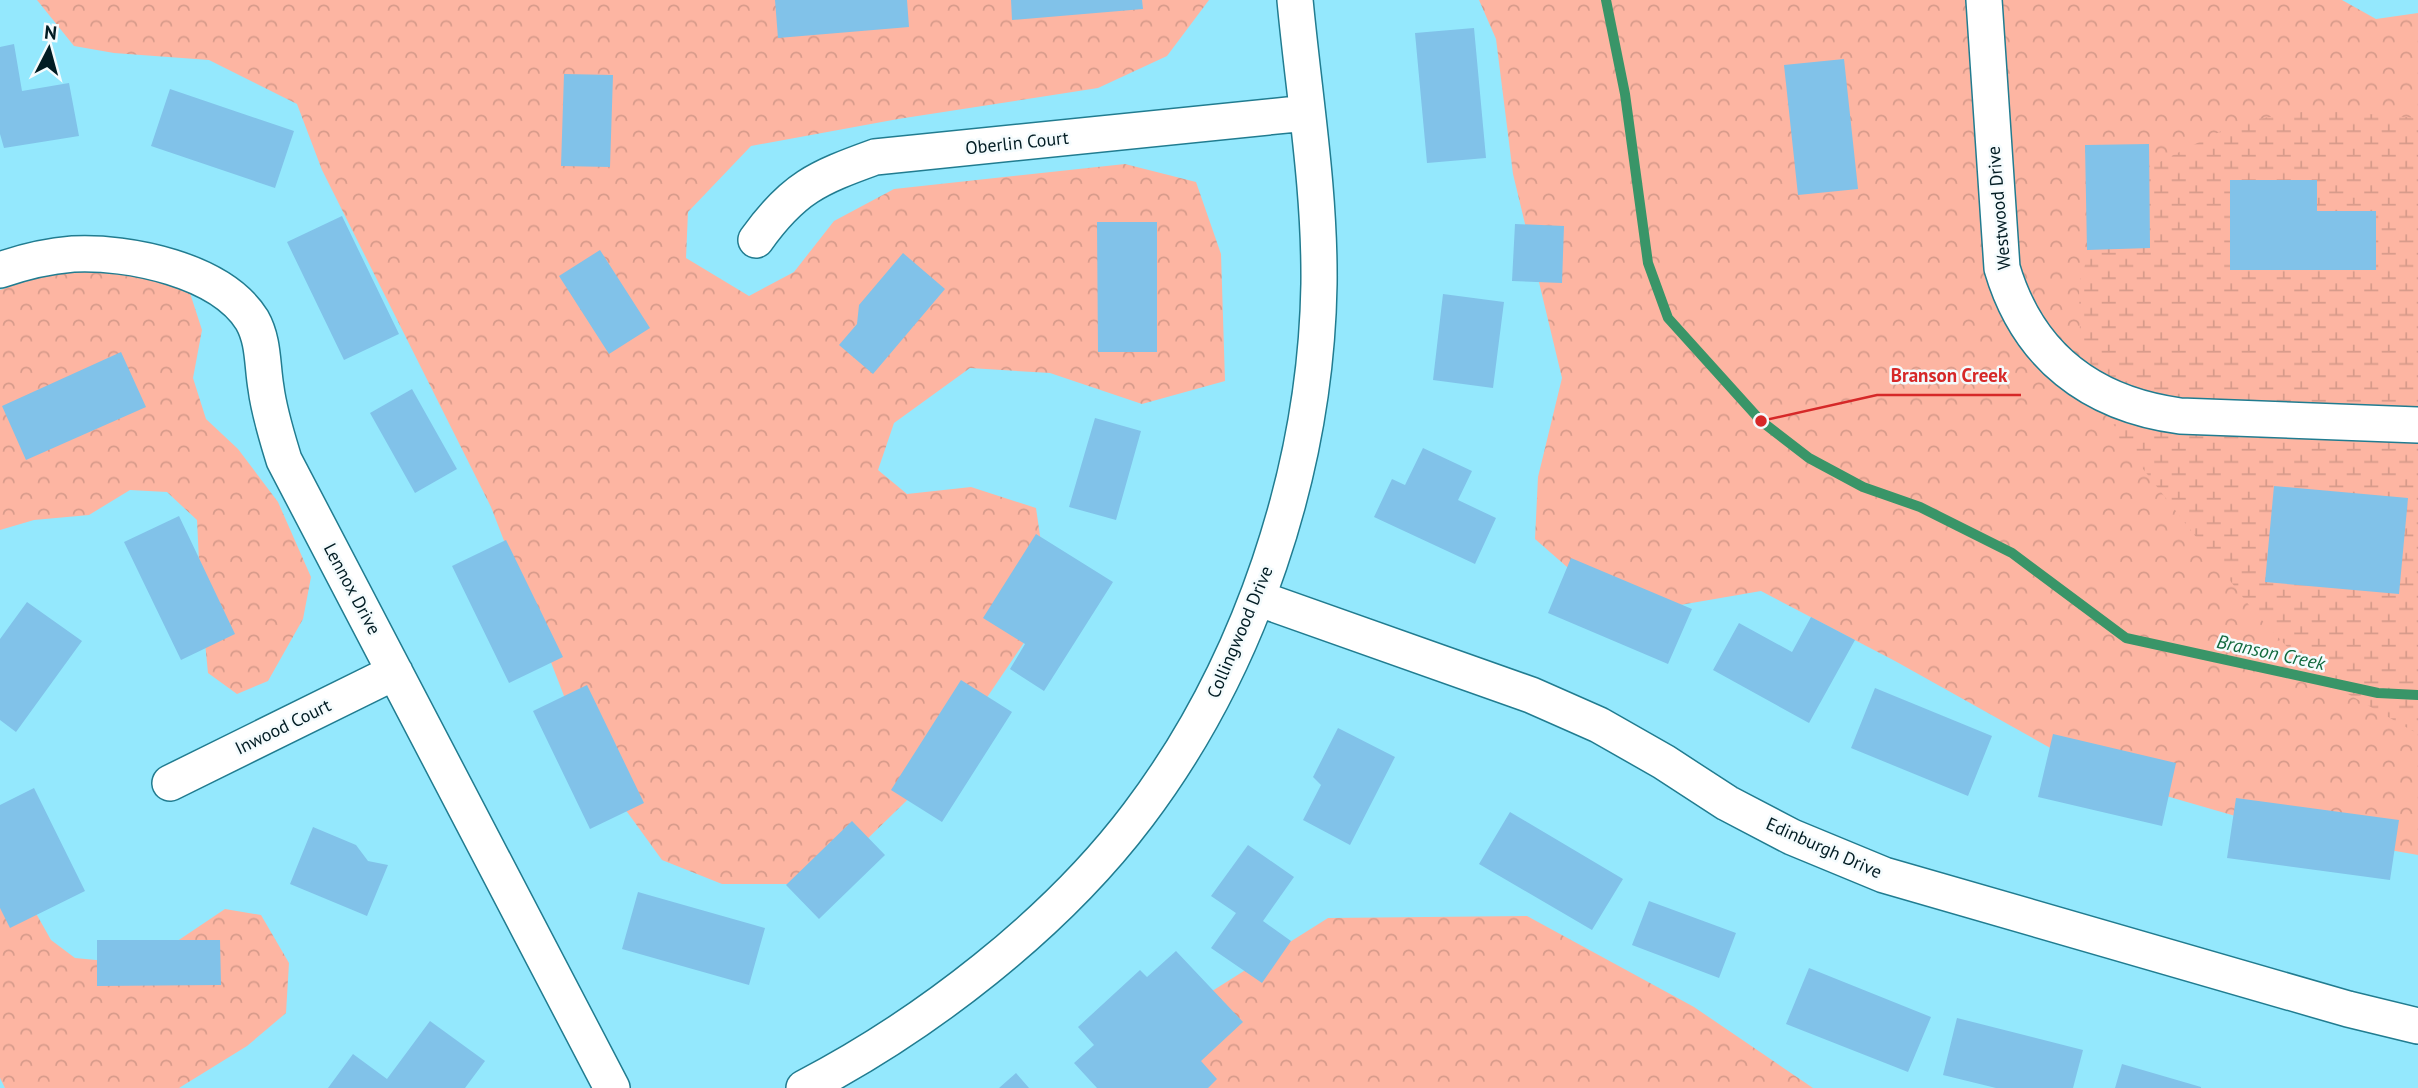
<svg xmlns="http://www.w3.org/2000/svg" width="2418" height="1088" font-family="'PT Sans',sans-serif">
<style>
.forest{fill:url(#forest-crowns)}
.wetland{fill:url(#wetland-marsh)}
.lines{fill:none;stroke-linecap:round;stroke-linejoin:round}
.stream{stroke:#399568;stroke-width:10}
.building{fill:#81c2e9}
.minor-casing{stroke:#217c90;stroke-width:38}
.minor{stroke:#fff;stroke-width:35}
.labels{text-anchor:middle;stroke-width:5;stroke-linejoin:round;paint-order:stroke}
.street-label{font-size:18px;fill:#021c23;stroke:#f4fbfd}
.water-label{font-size:19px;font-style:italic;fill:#10693d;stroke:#f4fbfd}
.leader{fill:none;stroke:#d62828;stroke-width:2.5}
.callout-dot{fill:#d62828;stroke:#f4fbfd;stroke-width:2.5}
.callout-label{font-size:19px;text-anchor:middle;font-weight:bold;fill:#d62828;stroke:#f4fbfd;stroke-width:5;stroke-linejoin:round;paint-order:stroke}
</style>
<defs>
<pattern id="forest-crowns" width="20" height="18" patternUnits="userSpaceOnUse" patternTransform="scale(1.75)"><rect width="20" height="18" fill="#fdb5a2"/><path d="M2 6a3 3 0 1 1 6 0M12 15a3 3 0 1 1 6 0" fill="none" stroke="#d79b8b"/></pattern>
<pattern id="wetland-marsh" width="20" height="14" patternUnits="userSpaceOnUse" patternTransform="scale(1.75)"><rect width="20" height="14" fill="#fdb5a2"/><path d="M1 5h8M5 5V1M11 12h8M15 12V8" fill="none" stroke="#d79b8b"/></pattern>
</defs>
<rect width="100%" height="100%" fill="#94e8fd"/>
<path class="forest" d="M37 0H1209L1167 56 1098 88 898 119 751 146 688 212 686 258 749 296 794 272 834 221 894 189 1125 164 1196 182 1221 254 1225 381 1142 404 1050 373 970 368 894 423 878 470 907 494 971 487 1036 508 1050 604 938 770 821 884H722L662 860 588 758 491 507 322 170 297 104 209 60 114 53 74 46Z
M1479 0H2342L2376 19 2418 13V855L2294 833 2104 778 1895 661 1761 591 1622 615 1535 539 1538 477 1562 378 1513 174 1496 39Z
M109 267 166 282 190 293 202 330 193 378 206 419 238 449 278 502 311 577 303 619 268 681 237 694 208 673 201 602 197 520 167 492 130 490 89 515 34 520 0 530V290L49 272Z
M29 901 51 940 75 958 117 962 155 956 225 909 261 915 289 963 286 1013 247 1046 179 1088H5L0 1078V903Z
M1527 916 1694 1007 1813 1088H1191L1209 993 1328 918Z"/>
<path class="wetland" d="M2313 110 2418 118V734L2313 674 2256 614 2119 438 2080 337 2079 284 2099 220 2126 179 2239 122Z"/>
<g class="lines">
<path class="stream" d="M1606 0 1625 94 1648 263 1668 318 1761 421 1809 458 1863 487 1920 507 2012 553 2126 638 2378 693 2418 695"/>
</g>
<path class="building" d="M775 0H907L909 27 778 38Z
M1011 0H1142L1143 9 1012 20Z
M1474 28 1486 158 1427 163 1415 33Z
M14 44 22 91 69 83 79 136 4 148 0 134V47Z
M1844 59 1858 189 1798 195 1784 65Z
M564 74 613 75 610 167 561 166Z
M170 89 294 131 275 188 151 146Z
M2149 144 2150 248 2087 250 2085 145Z
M2230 180H2317V211H2376V270H2230Z
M342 216 399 334 344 360 287 242Z
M1097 222H1157V352H1098Z
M1515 224 1564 226 1562 283 1512 281Z
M600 250 650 328 609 354 559 276Z
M903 253 945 289 873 374 839 345 857 324 859 305Z
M1443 294 1504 302 1493 388 1433 380Z
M121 352 146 407 26 460 2 406Z
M412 389 457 469 415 493 370 413Z
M1095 418 1141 431 1116 520 1069 507Z
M1423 448 1472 471 1458 500 1496 518 1475 564 1374 517 1392 479 1405 485Z
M2274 486 2408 498 2399 594 2265 582Z
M179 516 235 634 181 660 124 542Z
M1036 534 1113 582 1044 691 1010 669 1025 644 983 618Z
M506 540 563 657 509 683 452 566Z
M1571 558 1692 609 1668 664 1548 613Z
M27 602 82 641 16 732 0 720V639Z
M1811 617 1855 640 1809 723 1713 670 1739 623 1792 652Z
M961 680 1012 712 942 822 891 790Z
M587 685 644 803 590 829 533 711Z
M1875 688 1992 736 1968 796 1851 748Z
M1338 728 1395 757 1350 845 1303 820 1321 785 1313 777Z
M2053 734 2176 763 2162 826 2038 797Z
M34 788 85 891 10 928 0 908V805Z
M2236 798 2399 820 2390 880 2227 858Z
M1510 812 1623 879 1592 930 1479 864Z
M852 821 885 855 819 919 786 885Z
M313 827 356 845 368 861 388 865 367 916 290 884Z
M1248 845 1294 877 1263 921 1291 941 1262 983 1211 948 1236 913 1211 896Z
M638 892 765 928 749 985 622 949Z
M1649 901 1736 933 1719 978 1632 945Z
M97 940H220L221 985 97 986Z
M1176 951 1243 1022 1201 1061 1217 1079 1208 1088H1097L1074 1063 1094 1045 1078 1027 1140 970 1147 977Z
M1809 968 1931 1017 1908 1072 1786 1024Z
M1957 1018 2083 1050 2073 1088H1996L1943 1075Z
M430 1021 485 1061 465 1088H328L353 1054 387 1079Z
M2122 1064 2201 1087V1088H2115Z
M1016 1073 1029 1088H999Z"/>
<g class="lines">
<g class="minor-casing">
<path id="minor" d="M1984 0 2002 268C2028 356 2091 404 2180 416L2418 425
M756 240C793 188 817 178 875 157L1307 113
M0 270C23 262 48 256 73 254 128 251 221 270 252 320 264 341 262 365 266 388 269 412 277 437 284 460L612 1088
M1257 598 1531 695 1599 725 1664 762 1727 803 1792 837 1884 875 2348 1009 2418 1026
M170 783 395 672
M804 1088C925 1025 1055 925 1138 815 1250 667 1316 470 1319 284 1320 189 1304 95 1295 0"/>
</g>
<use href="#minor" class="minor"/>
</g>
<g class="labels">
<g class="street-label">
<text transform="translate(1017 143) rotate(-6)" y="6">Oberlin Court</text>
<text transform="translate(1999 208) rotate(-95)" y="6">Westwood Drive</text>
<text transform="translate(352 589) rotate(62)" y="6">Lennox Drive</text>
<text transform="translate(1240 632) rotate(-67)" y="6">Collingwood Drive</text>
<text transform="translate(283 727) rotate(-26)" y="6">Inwood Court</text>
<text transform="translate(1824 848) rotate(24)" y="6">Edinburgh Drive</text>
</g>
<g class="water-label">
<text transform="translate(2271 652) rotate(12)" y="7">Branson Creek</text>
</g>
</g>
<path class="leader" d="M1761 421L1877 395H2021"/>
<circle class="callout-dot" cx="1761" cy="421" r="7"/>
<g class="callout-label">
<text x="1949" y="382">Branson Creek</text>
</g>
<g transform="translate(49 49) rotate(6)" stroke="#f4fbfd" stroke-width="5" paint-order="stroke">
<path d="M0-5L12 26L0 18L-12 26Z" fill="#021c23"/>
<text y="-10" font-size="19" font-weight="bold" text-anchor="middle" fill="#021c23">N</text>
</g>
</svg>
